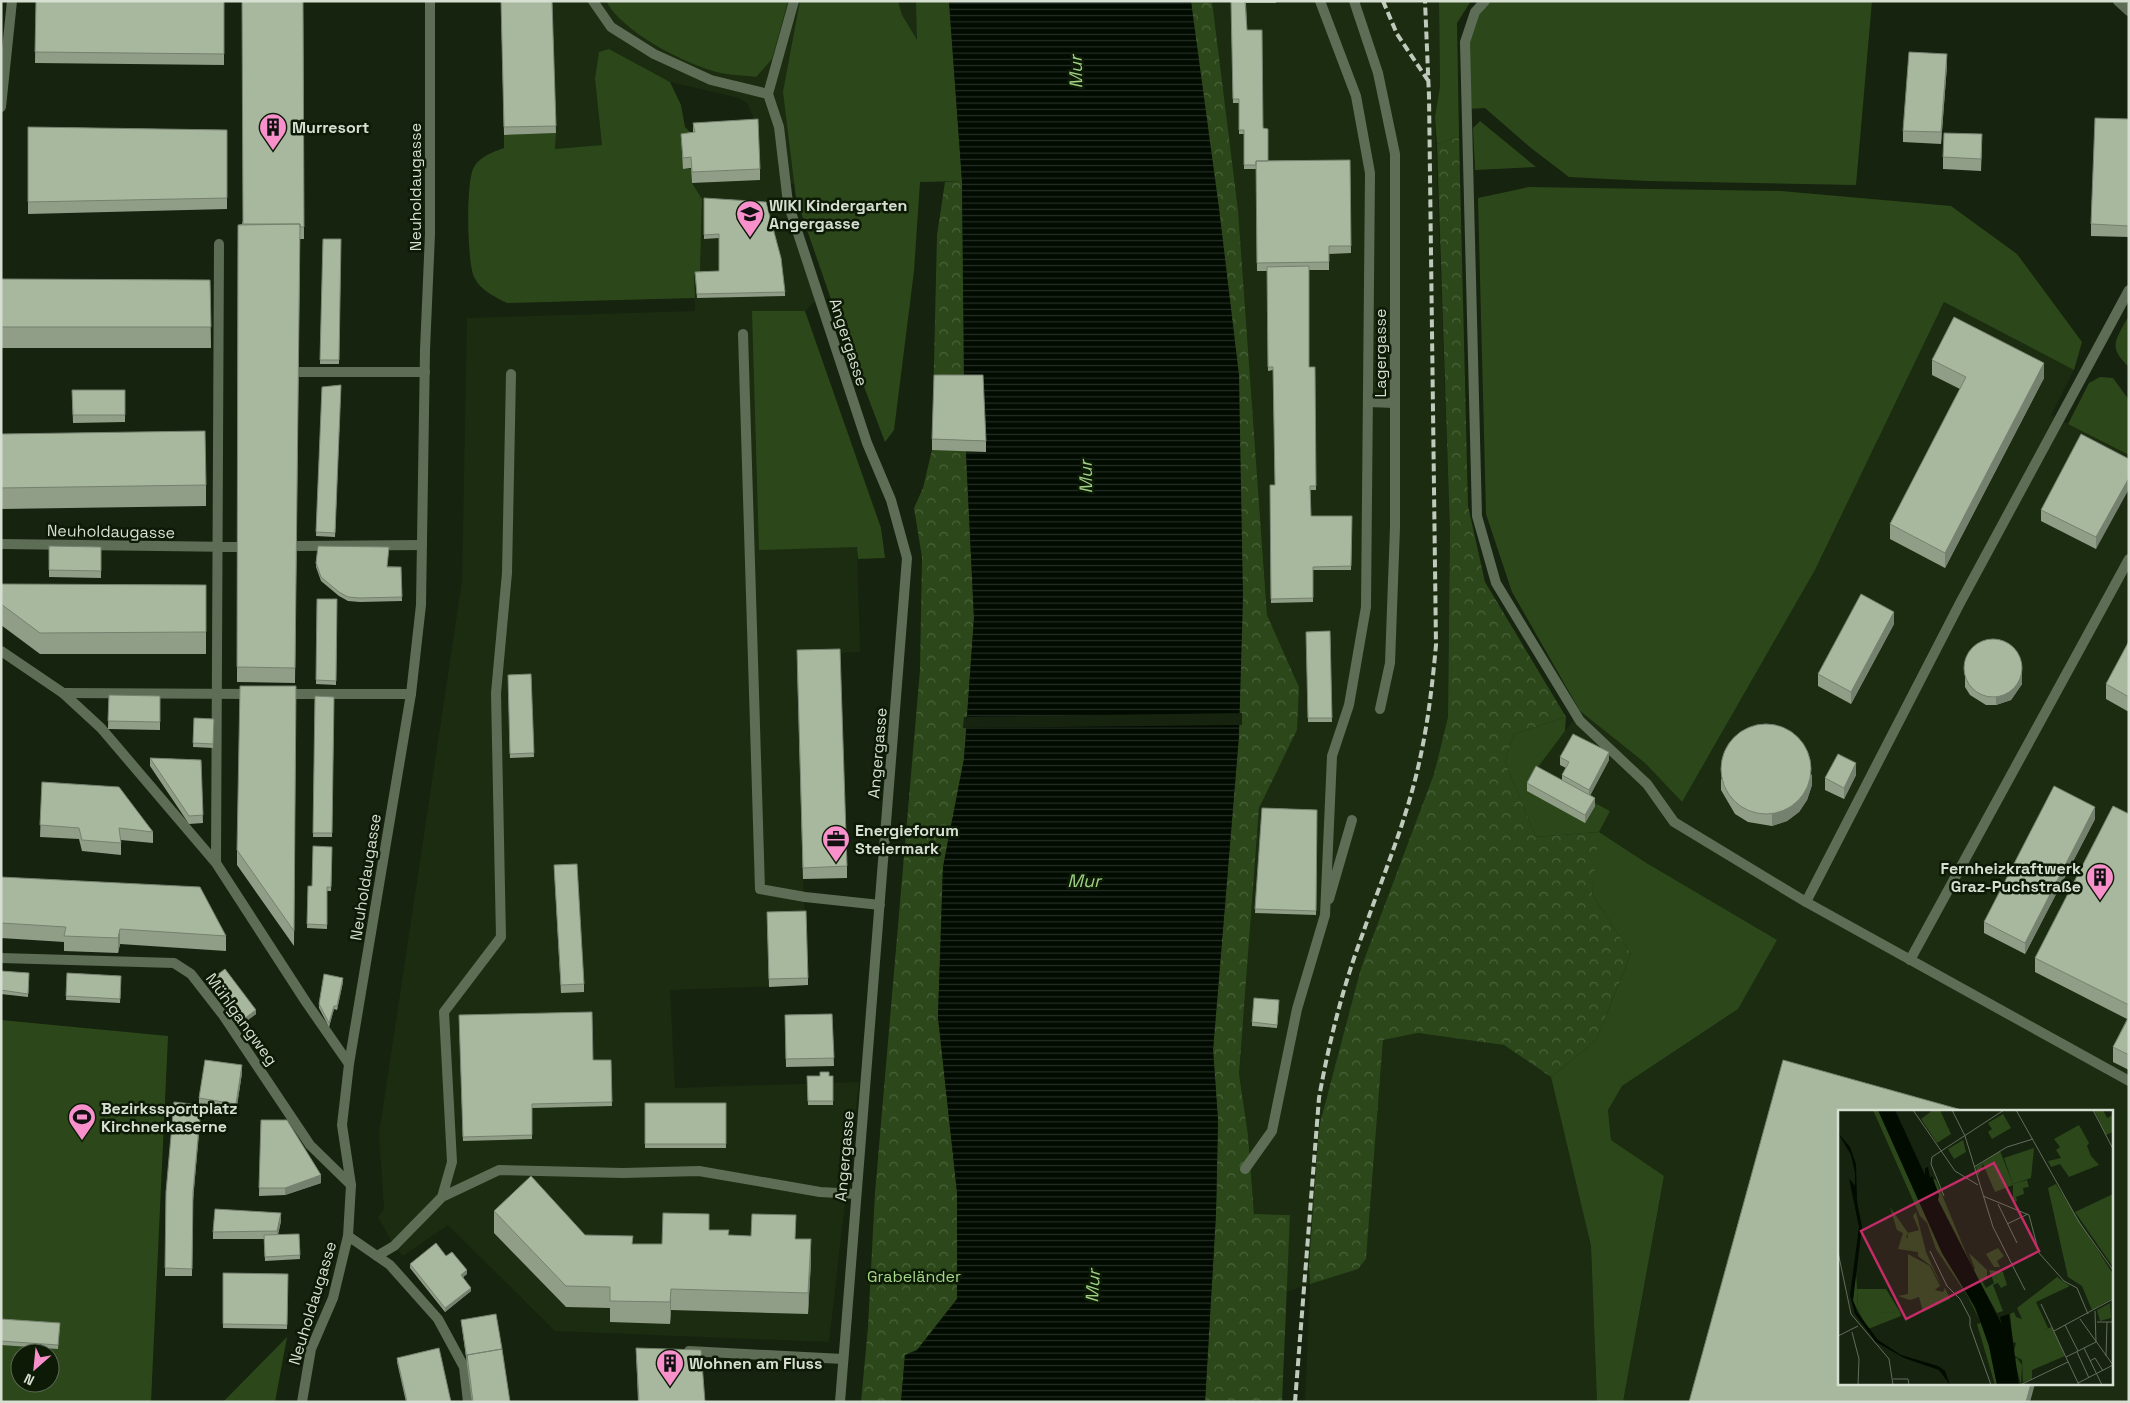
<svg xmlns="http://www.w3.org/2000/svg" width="2130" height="1403" font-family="'Space Grotesk',sans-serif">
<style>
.built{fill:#1b2c11;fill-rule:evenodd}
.green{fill:#2c481a;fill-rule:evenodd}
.forest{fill:url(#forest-crowns)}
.water{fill:url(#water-rules)}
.pier{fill:#16230f}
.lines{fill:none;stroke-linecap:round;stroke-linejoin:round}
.lane{stroke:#5e6d56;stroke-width:10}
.street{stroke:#5e6d56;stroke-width:10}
.rail{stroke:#c0cabc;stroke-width:4;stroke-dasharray:8 4;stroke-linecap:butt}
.wall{fill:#909e88}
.shaded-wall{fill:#75816f}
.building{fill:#a7b89e;stroke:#75816f}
.labels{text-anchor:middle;stroke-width:5;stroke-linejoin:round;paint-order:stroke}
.poi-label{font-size:16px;font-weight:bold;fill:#d6dfd2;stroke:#0d1a06;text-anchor:start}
.street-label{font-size:16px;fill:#d6dfd2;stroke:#0d1a06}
.park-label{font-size:16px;fill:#a5d78a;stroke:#0d1a06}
.water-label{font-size:18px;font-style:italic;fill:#9fd184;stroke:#0d1a06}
.inset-road{fill:none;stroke:#636e5d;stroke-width:1}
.view{fill:#c42c67;fill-opacity:0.15;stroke:#c42c67;stroke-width:2.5}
.inset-edge{fill:none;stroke:#d6dfd2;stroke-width:2.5}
</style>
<defs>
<pattern id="forest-crowns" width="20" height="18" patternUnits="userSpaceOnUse" patternTransform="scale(1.25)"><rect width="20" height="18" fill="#2c481a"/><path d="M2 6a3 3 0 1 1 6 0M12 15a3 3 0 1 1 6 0" fill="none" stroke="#4a623a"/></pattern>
<pattern id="water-rules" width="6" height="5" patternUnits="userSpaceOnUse" patternTransform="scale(1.25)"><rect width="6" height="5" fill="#010b00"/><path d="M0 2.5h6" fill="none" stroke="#252e24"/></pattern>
</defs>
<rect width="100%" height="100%" fill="#16230f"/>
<path class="built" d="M501 1H949L962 181 786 184 819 297 805 311H752L857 547 860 652 840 653 847 878 803 879 808 985 670 990 675 1088 859 1082 829 1342 555 1331 448 1225 403 1256 394 1246 378 1217 384 1209 379 1134 462 581 467 318 695 311 694 274 700 273 702 199 692 183 759 180 758 130 748 104 739 98 670 82 609 49 595 79 602 145 555 149 556 134 504 135Z
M1212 1H1439L1440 86 1435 117 1450 531 1448 717 1434 774 1361 968 1319 1127 1309 1265 1310 1284 1366 1259 1383 1040 1418 1033 1504 1045 1551 1077 1591 1246 1597 1402H1305L1310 1284 1286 1292 1290 1215 1254 1214 1248 1135 1239 1074 1259 808 1297 730 1299 687 1267 615 1238 210Z
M1944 302 2074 370 2051 415 2129 455V1402H1623L1664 1177 1611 1140 1608 1110 1622 1086 1738 1009 1648 864 1599 832 1610 811 1535 771 1580 711 1645 763 1682 802 1815 570ZM1839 1112H2111V1384H1839Z"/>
<path class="green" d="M606 1H788L772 59 756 77C741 75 724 75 710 70 678 60 622 31 606 1Z
M800 1H898L902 15 917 40 916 1H949L962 181 920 182 914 271 894 430 885 442 833 305 796 198 783 92Z
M1439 1H1471L1457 23 1459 137 1437 144 1435 117 1440 86Z
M1485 1H1872L1856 185 1647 181 1569 177 1531 148 1485 108 1467 109 1465 42Z
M609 49 670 82 681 105 685 127 693 135 683 169H691L692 183 702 199 700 273 694 274 695 298 507 303C495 297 480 290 474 277 467 261 466 186 473 169 478 157 493 152 504 148V135L556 133 555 149 602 145 595 79 599 52Z
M1480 121 1536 167 1475 170 1473 128Z
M1529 187 1781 191 1951 206 2017 254 2082 342 2074 370 1944 302 1815 570 1682 802 1645 763 1580 711 1512 592 1486 514 1478 198Z
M752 311H805L881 528 885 558 858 559 857 547 759 550Z
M2129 315V367C2106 346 2117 339 2129 315Z
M2100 377 2113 378 2129 400V455L2068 424 2089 383Z
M1566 717 1565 731 1535 771 1610 811 1599 832 1648 864 1777 940 1738 1009 1622 1086 1608 1110 1611 1140 1664 1176 1623 1402H1597L1591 1246 1551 1077 1596 1040 1631 954 1592 894 1598 832 1536 837 1505 762 1514 734Z
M1 1020 168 1036 151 1402H1ZM20 1353H50V1383H20Z
M287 1337 275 1402H223Z"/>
<path class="forest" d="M1191 1H1212L1238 210 1267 615 1299 687 1297 730 1259 808 1239 1074 1248 1135 1254 1214 1290 1215 1282 1402H1205L1216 1213 1218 1120 1213 1050 1239 735Z
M1459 137 1468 506 1485 582 1566 717 1514 734 1505 762 1536 837 1599 832 1592 894 1631 954 1596 1040 1551 1077 1504 1045 1418 1033 1383 1040 1366 1259 1358 1269 1310 1284 1309 1265 1319 1127 1361 968 1434 774 1448 717 1450 531 1437 144Z
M962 181 966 452 974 618 964 759 943 867 938 1017 957 1192V1299L917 1350 905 1355 901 1402H861L868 1327 875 1193 920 670 922 557 914 508 923 488 932 450 937 235 945 182Z"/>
<path class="water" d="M949 1H1191L1219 208 1239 375 1243 598 1239 735 1213 1050 1218 1120 1216 1213 1205 1402H901L905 1355 917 1350 957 1299V1192L938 1017 943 867 964 759 974 618 966 453 986 452 964 388 962 181Z"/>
<path class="pier" d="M1242 713V725L963 728 964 717Z"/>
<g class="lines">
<path class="lane" d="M593 1 611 27 654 54 711 80 768 94
M794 1 768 94 779 127 788 203 867 443 891 500 907 558 847 1315
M1485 1 1475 12 1465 42 1477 516 1496 583 1580 721 1647 784 1674 822 1806 902 2129 1081
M2118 1 2129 11
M743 334 760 889 805 897 880 905
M300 372H425
M1368 402 1395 403
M298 546 422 545
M63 693 252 694
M284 694H411
M1329 899 1352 820
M1806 902 1960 603 2129 290
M1 958 174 963 191 974 223 1015 310 1145 351 1185
M1910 960 2129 559
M1245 1169 1272 1131 1297 1009 1325 915 1332 756 1349 705 1366 607 1370 173 1356 96 1320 1
M442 1197 499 1170 623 1173 699 1171 820 1192 856 1194
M377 1256 394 1246 442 1197 452 1162 444 1012 501 937 496 693 507 573 511 374
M689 1351 843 1359"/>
<path class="street" d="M1354 1 1378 73 1395 154V527L1390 663 1380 709
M1 107 12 1
M1 544 237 547
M1 651 63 693 101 728 216 863 306 1002 349 1064
M216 863 219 244
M348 1236 390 1265 438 1319 464 1367 468 1402
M302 1402 311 1349 333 1298 348 1236 351 1185 342 1125 349 1064 411 694 421 605 425 350 430 234V1
M840 1402 847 1315"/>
<path class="rail" d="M1383 1 1397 34 1429 82
M1295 1402 1319 1098C1329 1042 1343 986 1363 933 1381 881 1403 829 1416 776 1427 732 1432 689 1436 645L1429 96 1425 1"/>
</g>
<path class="wall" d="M36 1H224V65L35 63Z
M303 1 304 239H300L295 683 237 682 238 225 242 224Z
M501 1H552L556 133 504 135Z
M1231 1H1276V3H1246L1247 30 1263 128 1268 161 1350 160 1351 253 1329 254V270H1309V367L1316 486V490H1310L1311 516H1352L1351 570H1313V602L1271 603 1270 485H1275L1273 370 1268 371 1267 271H1257L1256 169H1244V134H1239V103H1233Z
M1947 65 1941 144 1903 142V131Z
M2129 119V237L2091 236V224Z
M693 123 760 169V180L692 183 691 168 683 169 681 134 693 132Z
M28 127 227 130V209L28 214Z
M1982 146 1981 171 1943 169V157Z
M704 198 785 292V296L697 298 695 272 719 271V238L704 239Z
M323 239H341L339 364H320Z
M1 279 210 280 211 348H1Z
M1932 360 2044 378 1945 568 1890 539V524L1960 389 1932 375Z
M341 385 335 537 316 536 322 387Z
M72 390H125V422L73 423Z
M1 434 206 485V506L1 509Z
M932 439 986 441V452L932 450Z
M2129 459 2096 549 2041 521V510Z
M49 546 101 547V578L49 577Z
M316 563 401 567 402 601 360 602 348 601 339 596 321 581 316 567Z
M1 584 206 585V654H40L1 625Z
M317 599H337L336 685 316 684Z
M1894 624 1851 704 1818 686V674Z
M1330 631 1332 722H1308L1306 632Z
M2129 641V712L2106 699V684Z
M1965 659 2022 672V684L2011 700 1996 705H1986L1970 695 1965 687Z
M797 662 847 866V878L803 879Z
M531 674 534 757 510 758 508 675Z
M296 686 294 946 237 865V850Z
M109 695 160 696V730L108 729Z
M315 696 334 697 332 837H313Z
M194 718 214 719 213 748 193 747Z
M1560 757 1609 760 1590 795 1595 806 1585 823 1527 791V783L1562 780V775L1566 768 1560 765Z
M150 758 201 760 203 823 189 824 150 766Z
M1856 775 1844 799 1825 790V778Z
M1721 779 1812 785 1807 800 1799 812 1787 821 1772 826 1748 822 1735 814 1721 790Z
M42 782 153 832V843L121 840V855L82 851 79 839 40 837Z
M1262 808 1317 810 1316 915 1255 913Z
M2129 814V1070L2113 1062V1047L2127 1019 2035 972V958Z
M2095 819 2025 954 1984 933V922Z
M332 847 331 891H327V929L307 928 308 886H312Z
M554 865 584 984V992L561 993Z
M1 877 226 936V951L120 944 118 953 64 951V942L1 938Z
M767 912 808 978V985L769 987Z
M1 971 29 973 28 997 1 994Z
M67 973 121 976 120 1003 66 1000Z
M210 980 256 1014 241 1025 210 984Z
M343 982 337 1010 334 1009 329 1027 319 1008V1004Z
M1279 1004 1277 1028 1252 1026V1022Z
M832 1014 834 1066 786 1067 785 1015Z
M459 1015 593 1060H611L612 1106 532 1108V1139L463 1141Z
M242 1073 236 1112 201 1106 193 1200 192 1276H165L166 1192 199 1105V1098Z
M807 1076H833V1105H808Z
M645 1103H726V1148H645Z
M261 1120 321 1183 285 1195 259 1196Z
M494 1211 585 1235 633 1244H662L709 1230 729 1235 796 1239 811 1261 808 1314 671 1310 670 1324 610 1322V1308L566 1307 494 1233Z
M281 1221 278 1235 299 1234 300 1259 265 1261 264 1239H213V1232Z
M446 1256 467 1274 463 1277 471 1291 445 1312 410 1268V1264Z
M223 1273 288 1274 287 1329 223 1328Z
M1 1319 60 1323 58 1349 1 1345Z
M461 1320 510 1402H472Z
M636 1348 705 1402H638Z
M397 1358 451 1402H406L397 1362Z"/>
<path class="shaded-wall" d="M1947 54V65L1941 144V132Z
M2044 363V378L1945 568V553Z
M2129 478V489L2096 549V537Z
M1894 612V624L1851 704V692Z
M2022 664V684L2011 700 1996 705V698Z
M1609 752V760L1589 798V790Z
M1856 763V775L1844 799V788Z
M1812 774V785L1807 800 1799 812 1787 821 1772 826V814Z
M1595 798V806L1585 823V815Z
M2095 807V819L2025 954V943Z
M120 929V944L118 953V938Z
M343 978V982L337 1010V1006Z
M334 1006V1009L329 1027V1023Z
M256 1010V1014L241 1025V1021Z
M242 1065V1073L236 1112V1104Z
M201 1105V1113L193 1200 192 1276 193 1192Z
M321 1175V1183L285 1195V1188Z
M281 1213V1221L277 1239V1231Z
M811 1239V1261L808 1314V1293Z
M467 1270V1274L461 1279V1275Z
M471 1288V1291L445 1312V1308Z
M671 1289V1310L670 1324V1302Z
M2031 1384H2035L2030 1402H2026Z"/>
<path class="building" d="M36 1H224V54L35 52Z
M242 1H303L304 227H300V224H243Z
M501 1H552L556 126 504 127Z
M1231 1H1245L1247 30H1262L1263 128 1268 129V161H1256V165H1244V130H1239V99H1233Z
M1909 52 1947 54 1941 132 1903 131Z
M2095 118 2129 119V226L2091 224Z
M758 119 760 169 692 172 691 157 683 158 681 134 695 132 693 123Z
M28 127 227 130V198L28 202Z
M1944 133 1982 134 1981 159 1943 157Z
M1350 160 1351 246H1329V262L1257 263 1256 161Z
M704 198 766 202 781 258 785 292 697 294 695 272 719 271V234L704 235Z
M300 224 295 668 237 667 238 225Z
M323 239H341L339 360H320Z
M1309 266V367H1315L1316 486H1310L1311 516H1352L1351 566 1313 567V598L1271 599 1270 485H1275L1273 367H1268L1267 267Z
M1 279 210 280 211 327H1Z
M1954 317 2044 363 1945 553 1890 524 1966 377 1932 360Z
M934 375H983L986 441 932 439Z
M341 385 335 533 316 532 322 387Z
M72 390H125V415H73Z
M205 431 206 485 1 488V434Z
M2081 434 2129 459V478L2096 537 2041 510Z
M49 546 101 547V571L49 570Z
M318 546 389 547 387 567H401L402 597 360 598 348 597 339 592 321 577 316 563Z
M1 584 206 585V632L40 633 1 604Z
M1861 594 1894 612 1851 692 1818 674Z
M317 599H337L336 681 316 680Z
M1330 631 1332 718H1308L1306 632Z
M1964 668a29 29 0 1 1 58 0a29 29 0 1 1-58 0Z
M2129 641V697L2106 684Z
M840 649 847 866 803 868 797 650Z
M531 674 534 753 510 754 508 675Z
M240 686H296L294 931 237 850Z
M109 695 160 696V722L108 721Z
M315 696 334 697 332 833H313Z
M194 718 214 719 213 744 193 743Z
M1721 769a45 45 0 1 1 90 0a45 45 0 1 1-90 0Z
M1573 734 1609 752 1589 790 1562 775 1569 762 1560 757Z
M1838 754 1856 763 1844 788 1825 778Z
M150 758 201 760 203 815 189 816Z
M1536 766 1595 798 1585 815 1527 783Z
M42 782 119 787 153 832 119 828 121 843 82 840 79 828 40 825Z
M2054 786 2095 807 2025 943 1984 922Z
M2113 806 2129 814V1005L2035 958Z
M1262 808 1317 810 1316 911 1255 909Z
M313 846 332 847 331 887H327V925L307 924 308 886H312Z
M577 864 584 984 561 985 554 865Z
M1 877 200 887 226 936 120 929 118 938 64 936 66 927 1 923Z
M806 911 808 978 769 979 767 912Z
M225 969 256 1010 241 1021 210 980Z
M1 971 29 973 28 994 1 990Z
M67 973 121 976 120 999 66 996Z
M324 974 343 978 337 1006H334L329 1023 319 1004Z
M1254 998 1279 1000 1277 1025 1252 1022Z
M592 1012 593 1060H611L612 1102 532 1104V1135L463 1137 459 1015Z
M832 1014 834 1058 786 1059 785 1015Z
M2129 1017V1055L2113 1047Z
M205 1060 242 1065 236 1104 199 1098Z
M1783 1060 1969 1112H1839V1384H2031L2026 1402H1689Z
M820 1072H829V1076H833V1101H808L807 1076H820Z
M174 1102 201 1105 193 1192 192 1269 165 1268 166 1192Z
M645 1103H726V1144H645Z
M261 1120H287L321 1175 285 1188H259Z
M531 1176 585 1235 633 1236 632 1244H662L663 1213 709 1214V1230H729L728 1235 751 1236 752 1214 796 1215 795 1239H811L808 1293 671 1289 670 1302 610 1301V1287L566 1286 494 1211Z
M215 1209 281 1213 277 1231 213 1232Z
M299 1234 300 1255 265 1257 264 1235Z
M436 1243 446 1256 452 1252 467 1270 461 1275 471 1288 445 1308 410 1264Z
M223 1273 288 1274 287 1325 223 1324Z
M496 1314 502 1349 467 1355V1359L461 1320Z
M1 1319 60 1323 58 1345 1 1341Z
M439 1348 451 1402H407L397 1358Z
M636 1348 701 1350 705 1402H639Z
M502 1349 510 1402H473L467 1355Z"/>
<defs>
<g id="building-pin" transform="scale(1.4375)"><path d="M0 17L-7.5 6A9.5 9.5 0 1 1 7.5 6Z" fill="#f890cc" stroke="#0d1a06"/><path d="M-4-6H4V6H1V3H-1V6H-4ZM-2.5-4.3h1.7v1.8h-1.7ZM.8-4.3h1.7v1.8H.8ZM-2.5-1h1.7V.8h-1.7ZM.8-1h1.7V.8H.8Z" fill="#111"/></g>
<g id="school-pin" transform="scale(1.4375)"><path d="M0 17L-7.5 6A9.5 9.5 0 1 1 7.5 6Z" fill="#f890cc" stroke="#0d1a06"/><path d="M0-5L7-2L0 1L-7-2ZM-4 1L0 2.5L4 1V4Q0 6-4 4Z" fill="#111"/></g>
<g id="office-pin" transform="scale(1.4375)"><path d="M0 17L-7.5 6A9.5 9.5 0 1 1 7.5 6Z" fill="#f890cc" stroke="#0d1a06"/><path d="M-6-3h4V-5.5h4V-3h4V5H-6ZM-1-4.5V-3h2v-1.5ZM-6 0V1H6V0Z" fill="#111"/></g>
<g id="stadium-pin" transform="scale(1.4375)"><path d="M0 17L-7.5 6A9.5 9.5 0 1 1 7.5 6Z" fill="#f890cc" stroke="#0d1a06"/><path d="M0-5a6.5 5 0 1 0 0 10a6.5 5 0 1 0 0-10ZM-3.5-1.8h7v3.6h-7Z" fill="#111"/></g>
</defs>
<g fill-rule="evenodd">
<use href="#building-pin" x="273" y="127"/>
<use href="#school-pin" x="750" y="214"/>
<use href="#office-pin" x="836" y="839"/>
<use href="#building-pin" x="2100" y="877"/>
<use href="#stadium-pin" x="82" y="1117"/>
<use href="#building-pin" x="670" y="1363"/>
</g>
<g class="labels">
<g class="poi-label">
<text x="292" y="133">Murresort</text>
<text x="769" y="211">WIKI Kindergarten<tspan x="769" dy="18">Angergasse</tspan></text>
<text x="855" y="836">Energieforum<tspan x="855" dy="18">Steiermark</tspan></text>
<text x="2081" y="874" text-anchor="end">Fernheizkraftwerk<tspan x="2081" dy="18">Graz-Puchstraße</tspan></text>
<text x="101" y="1114">Bezirkssportplatz<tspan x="101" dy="18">Kirchnerkaserne</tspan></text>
<text x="689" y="1369">Wohnen am Fluss</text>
</g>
<g class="street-label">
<text transform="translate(415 187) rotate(-90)" y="6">Neuholdaugasse</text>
<text transform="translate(849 342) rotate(72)" y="6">Angergasse</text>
<text transform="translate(1380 353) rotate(-90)" y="6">Lagergasse</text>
<text transform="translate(111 531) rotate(1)" y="6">Neuholdaugasse</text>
<text transform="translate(877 753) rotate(-85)" y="6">Angergasse</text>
<text transform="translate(365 877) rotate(-81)" y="6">Neuholdaugasse</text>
<text transform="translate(242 1019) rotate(54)" y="6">Mühlgangweg</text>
<text transform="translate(844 1156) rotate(-85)" y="6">Angergasse</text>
<text transform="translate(312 1303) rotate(-73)" y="6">Neuholdaugasse</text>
</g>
<g class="park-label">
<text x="914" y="1282">Grabeländer</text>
</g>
<g class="water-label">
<text transform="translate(1076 72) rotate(-91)" y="6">Mur</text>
<text transform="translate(1086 477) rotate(-91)" y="6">Mur</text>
<text x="1084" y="887">Mur</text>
<text transform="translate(1093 1286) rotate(-87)" y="6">Mur</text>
</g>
</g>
<g transform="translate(1838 1110)">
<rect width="275" height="275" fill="#16230f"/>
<path d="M256 0H265L269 8 275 5V22L268 25ZM125 30 128 42 116 49 110 39ZM162 41 175 74 189 70 191 77 185 78 186 84 178 87 179 91 175 92V75L157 82 145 54 140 66 138 57ZM218 74 275 164V188L254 200 244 176 230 167 210 78ZM275 84V157L237 102ZM52 97 70 123 68 127 83 141 80 146V142L60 139 65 123 59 120ZM160 138 166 146 159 151 162 157H156L148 144ZM131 143 149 160V169H143L148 178 156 173 151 160 165 162 169 175 163 178 160 173 155 175 165 201 159 203 135 160 137 159ZM70 144 92 156 102 176 97 180 105 182 107 178 112 189 85 202 81 187 72 190 60 186 70 184ZM219 167 232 176 198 192 210 218 205 221 184 209 179 198ZM19 179H48L62 202 24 204 20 196ZM179 248 184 255 183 275 176 249Z" fill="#2c481a"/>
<path d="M35 0H40L104 143 132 187 142 211 130 187 98 139 89 113 82 106ZM95 0H102L113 24 99 33 83 9ZM165 4 173 18 154 29 150 22 154 19 150 13ZM241 15 251 33 249 36 253 46 261 55 231 67 222 54 213 57 210 51 223 48 218 40 222 37 216 29ZM196 38 193 68 175 74 166 48ZM95 69 98 70 135 160 100 90ZM78 102 88 142 105 179 93 156 80 146 82 141 78 138 74 140 69 133 70 123 81 120 75 106ZM18 162 20 196 24 203 62 202 63 206 30 219 15 191ZM272 193 273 208 262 211 259 200ZM176 202 178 207 184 209 197 203 205 220 214 217 227 246 194 260V269L185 272 184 250 175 245 178 233 175 232 172 204ZM143 213 151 236 159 275H157L139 214Z" fill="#2c481a"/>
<path d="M40 0H57L87 65V58L90 57 92 68 94 66 101 85 100 90 164 215 162 207 171 204 181 275H159L151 236 138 199 104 143ZM0 23 12 37 18 54 19 92 24 117 15 190 19 202 40 230 63 245 100 256 107 261 112 275 101 260 66 248 38 232 17 204 12 185 21 117 11 68 17 76V63L13 45Z" fill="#010b00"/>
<path class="inset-road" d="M75 0 117 61 140 75M114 0 127 26 155 117 187 180M178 0 241 112 275 160M255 0 275 39M136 57 169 37 195 29M106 86 93 54 94 47 166 0M145 86 191 105 201 143 226 171 239 178 250 204M160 94 179 133M169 114 190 104M92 141 109 176 122 189 132 208V216L153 275M0 142 13 204 51 249 55 275M203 194 241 275M242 209 275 255M259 212H275M227 215 240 241M216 221 275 189M14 222 21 249 20 275M0 226 20 216M246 238 264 275M239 242 251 268M268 246 269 212M228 247 258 232 257 201M252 251 257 248 265 261M55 269H70L71 275M240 273 275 255M184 274 230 252"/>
<path class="view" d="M156 53 201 141 68 209 23 121Z"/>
<rect width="275" height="275" class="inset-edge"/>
</g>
<rect width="2130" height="1403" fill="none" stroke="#d6dfd2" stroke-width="5"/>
<g transform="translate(35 1368) rotate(207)"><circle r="24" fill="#0d1a06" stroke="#5d6958"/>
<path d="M0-4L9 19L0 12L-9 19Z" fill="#f890cc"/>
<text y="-8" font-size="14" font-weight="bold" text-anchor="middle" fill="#d6dfd2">N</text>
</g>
</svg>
